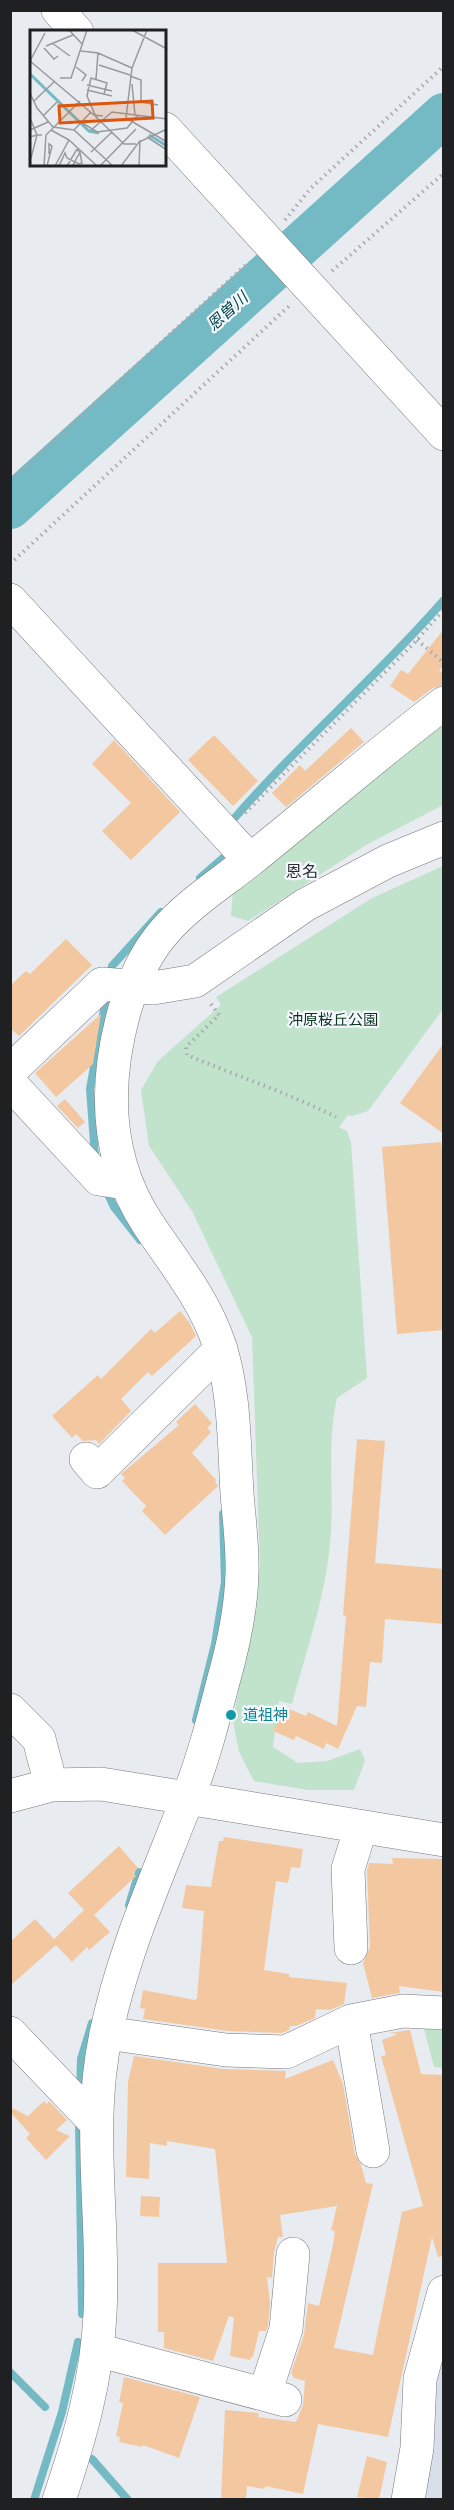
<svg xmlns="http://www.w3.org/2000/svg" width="454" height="2510" font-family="Helvetica,'Noto Sans JP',sans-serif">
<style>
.built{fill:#d8dfea}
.green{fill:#c1e3cc}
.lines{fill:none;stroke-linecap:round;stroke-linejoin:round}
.stream{stroke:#74bac4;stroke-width:8}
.river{stroke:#74bac4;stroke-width:44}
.building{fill:#f3c8a0}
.minor-casing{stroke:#777a7d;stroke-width:34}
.path{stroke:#a7a9ad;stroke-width:4;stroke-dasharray:1.5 4.5;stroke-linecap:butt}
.minor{stroke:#fff;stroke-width:33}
.culture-dot{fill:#0f9aa8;stroke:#f5f8fc;stroke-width:2}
.labels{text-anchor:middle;stroke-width:4.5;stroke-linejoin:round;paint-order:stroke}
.park-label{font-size:15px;fill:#0b351f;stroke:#f5f8fc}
.culture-label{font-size:15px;fill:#0d838f;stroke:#f5f8fc;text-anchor:start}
.water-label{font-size:16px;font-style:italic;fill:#04474f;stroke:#f5f8fc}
.neighbourhood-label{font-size:16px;fill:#292b2f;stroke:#f5f8fc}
.inset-river{fill:none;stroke:#74bac4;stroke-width:3}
.inset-road{fill:none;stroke:#989a9d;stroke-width:1.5}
.view{fill:#de560d;fill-opacity:0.15;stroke:#de560d;stroke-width:3}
.inset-edge{fill:none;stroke:#1f2022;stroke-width:3}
</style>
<rect width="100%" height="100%" fill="#e8ebef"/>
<path class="built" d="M443 2313V2499L418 2500Z"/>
<path class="green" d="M443 721V805L366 845 248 921 231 916 233 890Z
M443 866V1009L368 1111 352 1116 348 1115 339 1127 347 1131 351 1142 367 1378 337 1398C326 1446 335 1495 330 1544 325 1598 306 1652 292 1704L279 1701 273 1747 298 1763 327 1761 360 1749 365 1760 354 1790H308L254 1781 239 1752 233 1722 260 1566 252 1337 192 1211 149 1146 141 1090 158 1061 221 1005 216 997 372 898Z
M421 2018 443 2020V2068L434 2067Z"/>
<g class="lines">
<path class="stream" d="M232 821C299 743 377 677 444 600
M200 878 223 858
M112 966 161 912
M95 1157 90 1089 105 1004
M107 1192 114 1207 140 1240
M196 1720 215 1644 225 1582 223 1514
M129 1905 139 1872
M80 2093 81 2059 92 2023
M79 2120 82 2314
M10 2372 45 2407
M92 2459 128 2500
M34 2500 62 2412 78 2342"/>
<path class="river" d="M10 507 444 115"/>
</g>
<path class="building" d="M444 629V665L439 671 444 673V685L433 688 414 702 390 686 401 670 408 674Z
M351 728 364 742 286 807 272 793 300 765 305 771Z
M214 735 258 781 233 806 188 760Z
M114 740 180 812 131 860 102 831 131 803 92 764Z
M66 939 92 965 19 1036 10 1028V986L26 971 30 974Z
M101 1014 93 1064 56 1097 35 1073Z
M444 1043V1134L400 1103Z
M65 1099 85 1122 78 1128 57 1106Z
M441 1142 444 1162V1330L397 1334 382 1147Z
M180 1311 189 1322 196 1336 152 1376 148 1372 121 1399 131 1411 99 1444 96 1440 83 1441 76 1434 72 1438 52 1416 98 1375 101 1379 151 1329 155 1333Z
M195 1404 212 1423 207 1428 211 1432 192 1453 216 1480 215 1482 218 1486 165 1535 142 1511 146 1506 122 1481 125 1478 121 1474 179 1425 176 1422Z
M357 1439 385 1441 375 1563 444 1569V1624L385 1619 382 1663 370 1662 366 1707 357 1706 338 1749 326 1743 324 1749 296 1736 294 1740 273 1731 284 1707 306 1716 308 1712 337 1726 346 1616 343 1615Z
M224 1837 303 1849 300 1868 291 1867 288 1883 276 1881 264 1970 289 1974V1977L347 1983 344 2004 330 2010 316 2009 315 2018 296 2026H290L289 2030 282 2033 228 2031 143 2019 145 2009 140 2008 143 1990 195 2000 197 1998 204 1911 182 1908 186 1885 211 1887 219 1841H223Z
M119 1846 138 1868 133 1873 136 1876 94 1915 110 1932 89 1950 87 1947 72 1962 56 1945 10 1986V1942L35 1919 54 1939 84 1910 68 1893Z
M392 1858 444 1859V1992L399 1986 400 1993 372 1998 363 1963 370 1947 367 1871 369 1863 393 1864Z
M410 2030 421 2074 444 2075V2256L438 2257 432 2237 388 2437 318 2424 303 2494 265 2486V2489L247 2486 246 2499H221L225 2410 259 2413 258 2417 296 2422 303 2405 305 2381 294 2378 291 2373 304 2335 308 2303 319 2306 333 2245 335 2231 331 2230 337 2206 280 2215 283 2237H278L274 2252 272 2278 267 2277 270 2304 268 2325 266 2331H259L253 2357H251L250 2360 230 2356 234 2318 229 2316 213 2361 164 2348V2332H158V2263H227L215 2149 167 2141V2146L150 2143 149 2179 126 2177 128 2082 134 2056 223 2069 286 2071 285 2079 333 2060 343 2084 355 2154 361 2165 366 2183 373 2184 334 2348 373 2355 402 2212 423 2206 381 2056 386 2055 382 2040 398 2034 389 2033Z
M44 2101 47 2104 49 2101 67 2120 56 2130 70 2136 46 2160 26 2138 30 2134 10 2112V2107L28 2116Z
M141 2196 160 2197 159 2217 140 2216Z
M124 2377 200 2397 179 2458 143 2445 142 2447 119 2442 120 2437 116 2436 123 2403 119 2402Z
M367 2456 387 2462 379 2499 357 2497Z"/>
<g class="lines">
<g class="minor-casing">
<path id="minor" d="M58 10 77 32
M165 129 444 434
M10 600 250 860
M10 1071 102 984 153 988 195 981 305 905 388 861 444 838
M10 1083 99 1179 125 1183
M86 1459 97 1472 221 1349
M10 1710 39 1739 51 1785
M10 1796 51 1785 101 1784 444 1840
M351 1948 348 1869 361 1827
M351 2021 373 2151
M10 2033 95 2122
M106 2033 226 2050 286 2052 351 2021 403 2011 444 2013
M97 2350 285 2400
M265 2393 286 2329 293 2254
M59 2500C80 2438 97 2379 100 2314 105 2220 86 2127 106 2034 123 1952 158 1875 188 1797 203 1760 213 1721 223 1682 233 1647 241 1610 242 1574 243 1547 239 1520 237 1493 234 1445 235 1391 219 1344 204 1299 174 1263 148 1224 105 1159 104 1085 124 1012 133 982 144 955 164 932 188 904 220 884 249 861 314 809 377 754 444 703
M408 2500 417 2448 420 2379 444 2292"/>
</g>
<path class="path" d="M285 220 311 188 444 66
M332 271 444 173
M10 481 249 262
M10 564 289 306
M417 640 444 663
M245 813 417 640 444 609
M211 1004 219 1015 186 1047 187 1055C237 1076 288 1093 336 1117"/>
<use href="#minor" class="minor"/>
</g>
<circle class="culture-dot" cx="231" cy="1715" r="6"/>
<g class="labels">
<g class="park-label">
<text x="333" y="1025">沖原桜丘公園</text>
</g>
<g class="culture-label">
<text x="243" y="1720">道祖神</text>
</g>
<g class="water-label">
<text transform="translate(227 311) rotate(-42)" y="6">恩曽川</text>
</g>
<g class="neighbourhood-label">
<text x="302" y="877">恩名</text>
</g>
</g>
<g transform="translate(30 30)">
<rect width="136" height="136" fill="#e8ebef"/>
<path class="inset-river" d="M0 44 59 101 69 103M119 105 137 116"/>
<path class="inset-road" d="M39 0 53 15M102 0 137 19M117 0 102 38 96 88 137 112M22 13 40 26M16 16 43 5M14 18 24 29 28 26M51 21 68 23 102 38M0 31 64 85 73 86M0 31 15 3M69 35 100 45M46 37 56 45 52 51M100 46 111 50V72L128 75M30 48H41L57 0M66 49 68 23M102 54 105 85M57 55 82 61M57 60 82 66M0 63 7 78 23 97 44 100 83 136M74 64 77 53 61 48 57 66 66 87 94 114H106M4 71 25 51M13 86 27 72M0 88 7 105 0 107M51 92 67 102 97 98 108 85M0 100 18 92M21 100 39 110M44 100 61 82M60 101 82 82 137 89M117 107 137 120M61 122 82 102M1 128 7 105H12M14 136 16 105 50 71M17 136 22 116 19 114V124M25 136 39 110 67 136M29 136 35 123 37 128 49 134 52 133 50 123 47 127 45 132 43 135 42 136M37 136 47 119 50 123M70 136 106 99M91 136 109 112 137 99M109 136 110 110"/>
<path class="view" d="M122 71 123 88 30 93 29 76Z"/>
<rect width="136" height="136" class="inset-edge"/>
</g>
<rect width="454" height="2510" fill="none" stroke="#1f2022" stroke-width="24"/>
</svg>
